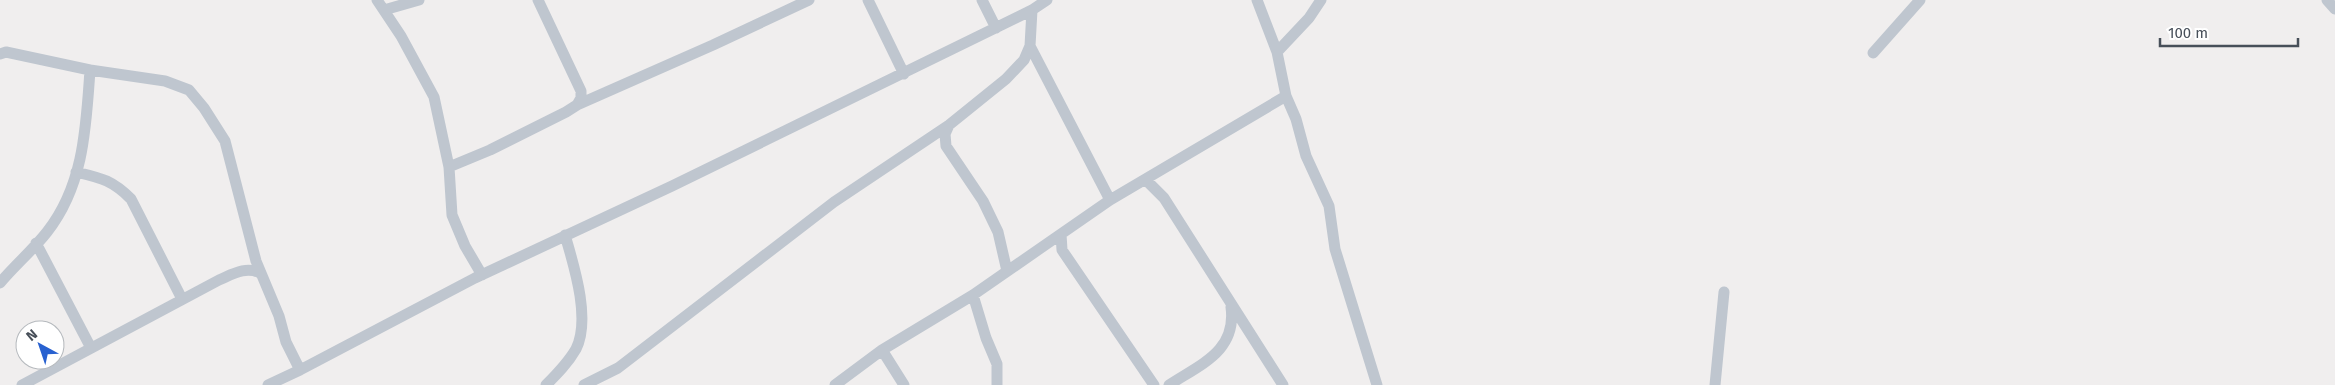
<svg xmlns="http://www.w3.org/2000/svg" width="2335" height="385" font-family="'Fira Sans',sans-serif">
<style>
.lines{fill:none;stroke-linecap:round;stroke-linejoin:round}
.minor{stroke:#bfc6cf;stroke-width:11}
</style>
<rect width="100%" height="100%" fill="#f0eeee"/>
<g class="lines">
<path class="minor" d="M377 0 401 36 434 97 449 167 452 215 465 246 482 275
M868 0 904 74
M982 0 996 28
M1257 0 1277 52 1286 96 1296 119 1306 156 1329 206 1335 249 1377 385
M2327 0 2335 9
M384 10 419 0
M1030 46 1110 200
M1277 52 1309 18 1321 0
M1873 53 1920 0
M0 54 6 52 90 70C86 127 84 185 47 232 33 250 15 265 0 283
M90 70 165 81 189 90 204 108 225 141 256 261 279 316 286 342 300 370
M577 105 713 45 809 0
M949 125 945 134 946 146 983 201 998 232 1007 271
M449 167 490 150 566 112 577 105 581 98V91L538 0
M76 172C101 178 112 180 131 199L182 299
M1146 180 1164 198 1283 385
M1061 234 1062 250 1154 385
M36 243 91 348
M973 295 986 338 997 364V385
M882 350 904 385
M22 385 219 280C233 274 246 266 260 273
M268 385 300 370 475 278 672 186 1032 10 1047 0
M546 385C557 374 568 363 576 349 591 319 574 266 565 235
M584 385 618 368 834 202 949 125 1006 79 1024 60 1030 46 1032 10
M835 385 882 350 973 295 1110 200 1286 96
M1169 385C1201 364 1237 351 1231 307
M1715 385 1724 292"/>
</g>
<g transform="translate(40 345) rotate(320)"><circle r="24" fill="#ffffff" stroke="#b5b9bd"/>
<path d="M0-4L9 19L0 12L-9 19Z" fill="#2861d0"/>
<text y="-8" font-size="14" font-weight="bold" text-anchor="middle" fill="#474f59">N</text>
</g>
<path d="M2160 38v8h138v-8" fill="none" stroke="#474f59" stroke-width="2.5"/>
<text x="2168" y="38" font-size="15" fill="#474f59" stroke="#ffffff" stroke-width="4" paint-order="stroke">100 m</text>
</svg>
